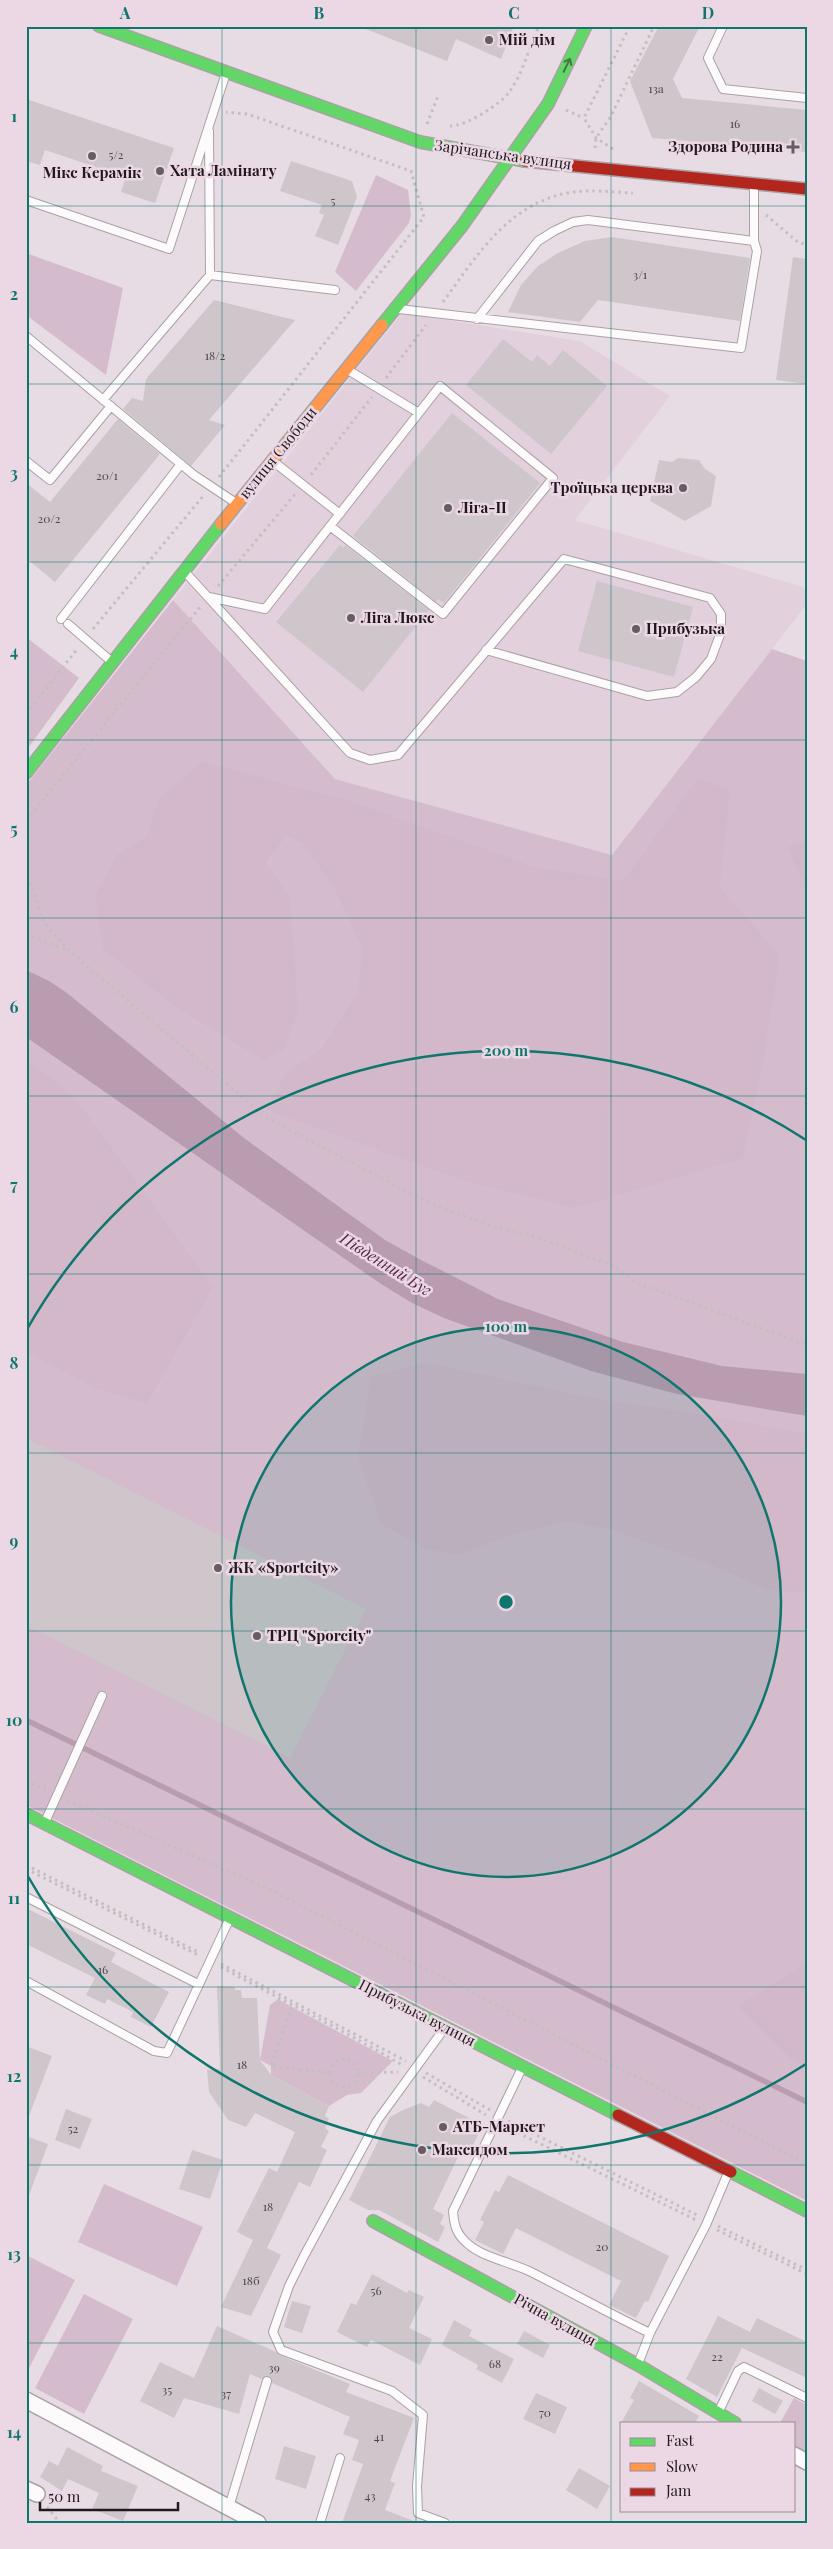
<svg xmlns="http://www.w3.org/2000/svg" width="833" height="2549" font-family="'Playfair Display',serif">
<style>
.built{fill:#e3d0dd}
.green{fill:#d4bccc}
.forest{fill:#d3b8ca}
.water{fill:#ba9cb0}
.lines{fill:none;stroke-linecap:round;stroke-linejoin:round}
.stream{stroke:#ba9cb0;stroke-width:5.5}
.building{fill:#cec6cb}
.lane-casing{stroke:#a9a1a6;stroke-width:10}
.street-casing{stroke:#a9a1a6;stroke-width:18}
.fast-casing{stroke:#a9a1a6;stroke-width:14}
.slow-casing{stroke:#a9a1a6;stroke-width:14}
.jam-casing{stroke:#a9a1a6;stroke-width:14}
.path{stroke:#c3bfc1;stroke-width:3;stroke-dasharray:2.5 4;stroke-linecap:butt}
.lane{stroke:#fcfafb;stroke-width:8}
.street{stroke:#fcfafb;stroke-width:15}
.fast{stroke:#63d668;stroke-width:11}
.slow{stroke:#ff974d;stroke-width:11}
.jam{stroke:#b3261e;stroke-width:11}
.oneway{stroke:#427842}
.grid{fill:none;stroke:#0f766e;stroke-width:1;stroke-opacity:0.55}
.ring{fill:none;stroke:#0f766e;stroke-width:2.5}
.poi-dot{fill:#665d63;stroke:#ecd8e5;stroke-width:2}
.labels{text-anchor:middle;stroke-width:5;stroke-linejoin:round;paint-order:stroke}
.number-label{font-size:12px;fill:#4d464a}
.poi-label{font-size:15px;font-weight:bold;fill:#20191d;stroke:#ecd8e5;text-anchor:start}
.street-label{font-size:15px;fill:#20191d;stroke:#ecd8e5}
.water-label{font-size:16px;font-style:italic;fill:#57264a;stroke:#ecd8e5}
.centre{fill:#0f766e;stroke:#ecd8e5;stroke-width:2.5}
.ring-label{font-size:15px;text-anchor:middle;font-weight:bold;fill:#0f766e;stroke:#ecd8e5;stroke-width:5;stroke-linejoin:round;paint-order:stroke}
.neatline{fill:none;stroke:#0f766e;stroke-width:2}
.grid-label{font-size:16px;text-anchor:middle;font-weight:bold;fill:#0f766e}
</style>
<rect width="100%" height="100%" fill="#e8dce4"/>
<path class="built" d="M402 313 580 341 670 396 575 520 803 587 807 596V604L612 855 335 779 173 600Z"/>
<path class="green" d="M376 175 408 190 411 215 409 223 356 291 335 272Z
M26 253 123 288 106 375 26 315Z
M173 600 335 779 612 855 772 649 807 661V2201L26 1805V785Z
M26 637 79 678 26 751Z
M278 1999 292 2007 393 2061 361 2093 347 2095 329 2106 271 2075V2066L260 2060 270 2005Z
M104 2184 203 2227 177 2286 78 2242Z
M26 2255 75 2280 26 2374Z
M84 2294 133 2319 84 2414 35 2388Z
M794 2398 807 2405V2452L794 2446V2423H780Z"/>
<path class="forest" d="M203 762 353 802 535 867 623 881 698 778 730 790 720 887 780 956 762 1068 743 1158 575 1208 459 1179 267 1110 286 1073 321 1049 357 993 363 949 334 888 303 843 286 836 266 862 290 898 298 1011 284 1049 263 1060 174 1006 103 949 95 895 117 855 146 837 159 798Z
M807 840V889L787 847Z
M26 1063 32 1064 62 1086 82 1107 213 1287 147 1403 99 1390 26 1352Z
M427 1363 598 1399 689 1412 807 1434V1593L768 1590 706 1563 609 1529 564 1521 511 1535 458 1555 426 1549 381 1524 358 1457 371 1376Z
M807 1963V2067L790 2058 738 2006Z"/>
<path class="water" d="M26 970 49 981 67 993 244 1138 385 1240 421 1260 498 1299 623 1342 722 1366 807 1374V1416L677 1394 591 1371 444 1318 412 1303 381 1284 26 1037Z"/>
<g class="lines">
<path class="stream" d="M26 1720 807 2102"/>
</g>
<path class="building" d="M358 26H514L501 59 456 39 447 61Z
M659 26H700L673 79 682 98 807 110V152L652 138 630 81Z
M26 99 174 148 155 203 121 192 126 177 45 150 40 165 26 161Z
M291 161 352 181 357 197 338 245 315 236 324 215 319 213 322 205 280 191Z
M612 237 750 258 740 321 598 300 580 322 508 312 521 285 538 266 558 253 585 241Z
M793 257 807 259V384L776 380Z
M214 300 295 320 209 420 225 425 191 466 123 409 132 398 143 401 146 379Z
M503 339 532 362 537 355 550 366 563 350 607 386 551 454 466 385Z
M452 413 540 483 444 603 438 599 436 602 353 536Z
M118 419 160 454 55 582 26 558V483L50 502Z
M678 458 699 460 705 469 716 476 711 506 685 521 650 501 659 460 672 462Z
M340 545 343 548 345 545 429 610 363 692 276 622Z
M597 581 693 607 674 677 578 651Z
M26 1438 366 1609 290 1758 26 1625Z
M26 1908 116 1953 111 1962 169 1992 151 2027 131 2017 133 2012 107 1999 105 2004 86 1995 95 1978 26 1944Z
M217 1986 235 1987V1990H241L242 1998H257L260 2060 271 2075 329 2106 325 2116 329 2119 325 2128 329 2131 321 2147 327 2150 310 2187 299 2182 267 2248 281 2255 251 2316 221 2307 253 2240 237 2232 269 2168 277 2172 295 2132 255 2113 246 2127 228 2120 209 2092 207 2070 220 2069Z
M26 2046 52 2056 27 2121H26Z
M434 2100 483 2125 470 2151 463 2147 433 2209 444 2215 440 2224 445 2227 438 2242 379 2210H368L349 2200 390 2117 403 2110 421 2103 429 2107Z
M66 2109 92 2119 80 2149 55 2140Z
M26 2136 48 2144 28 2198 26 2197Z
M192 2150 223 2160 210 2199 179 2189Z
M508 2175 669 2256 648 2302 645 2301 636 2318 609 2305 621 2281 516 2228 503 2254 475 2240 484 2222 480 2220 495 2190 499 2192Z
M372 2274 407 2293 409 2290 424 2297 409 2328 432 2339 420 2365 371 2340 367 2347 337 2332 351 2303 356 2305Z
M292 2301 311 2306 302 2333 284 2327Z
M718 2316 750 2332 757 2318 807 2342V2378L742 2348 717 2397 686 2379Z
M454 2320 472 2330 469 2336 514 2359 502 2383 476 2369 478 2365 442 2345Z
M217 2326 276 2352 279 2355 350 2384 346 2392 414 2418 390 2481 395 2483 385 2510 414 2521V2523H342L363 2464 352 2460 359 2440 343 2434 350 2417 272 2383 269 2376 262 2379 250 2374 239 2414 184 2398 174 2418 140 2401 160 2362 194 2378Z
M524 2331 550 2345 543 2358 517 2344Z
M639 2381 699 2416 695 2423H621L634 2400 630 2398Z
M759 2388 783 2401 775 2414 752 2401Z
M536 2393 567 2407 555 2434 523 2419Z
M284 2446 316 2456 306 2489 275 2479Z
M67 2447 103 2466 101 2471 138 2486 123 2521 92 2509 99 2493 68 2479 62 2491 40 2477 49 2461 58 2466Z
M579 2468 610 2486 597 2509 566 2490Z"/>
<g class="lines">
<g class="lane-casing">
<path id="lane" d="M723 26 708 58 723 89 807 98
M26 200 169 249 226 73
M210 275 335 290
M399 309 741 348 757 251 754 241
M477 319 538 241 554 231 573 222 588 220 754 241V186
M26 336 194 475 236 503
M348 370 419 413
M103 400 210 275 209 131
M26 461 50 480 111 406
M274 462 340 514
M186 573 350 753 370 760 398 755 564 559 710 598 721 614V632L711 659 696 677 677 692 647 696 486 650
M209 597 265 609 440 386 553 478 443 614 330 526
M61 619 181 464
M68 624 112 662
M45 1822 102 1696
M26 1897 198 1984
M26 1981 154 2051 167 2053 230 1918
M444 2029 377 2121 304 2256 289 2286 273 2332 281 2350 392 2391 423 2415 417 2486 418 2513 445 2523
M522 2068 453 2211C454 2225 456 2234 468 2244 484 2258 511 2262 531 2272 571 2292 610 2314 650 2333
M638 2364 650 2333 706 2225 728 2173
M719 2411 738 2371 744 2367 807 2398
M229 2507 267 2381
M320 2523 340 2458"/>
</g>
<g class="street-casing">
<path id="street" d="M26 2400 258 2523
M794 2455 807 2462
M26 2489 37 2494"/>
</g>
<g class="fast-casing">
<path id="fast" d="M99 26 420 142 525 161
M382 325 462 226 548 104 586 26
M26 773 221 524
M26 1814 618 2115
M731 2172 807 2211
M373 2221 638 2365 735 2423"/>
</g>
<g class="slow-casing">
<path id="slow" d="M221 524 382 325"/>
</g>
<g class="jam-casing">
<path id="jam" d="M525 161 807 189
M618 2115 731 2172"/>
</g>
<path class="path" d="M566 110 584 118
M427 124 438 96
M450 126C464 127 502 104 510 91 523 73 529 47 539 26
M595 148 596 138 611 116 654 26
M613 149 596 138 584 118 630 26
M766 215 799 243 807 244
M443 302C476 257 507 205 567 193 589 189 611 192 633 193
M386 378 426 325
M311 475 372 397
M219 477 424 217 411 171 247 114 226 112
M218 586 296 493
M93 629 204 495
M26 714 78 648
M26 821 201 606
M26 870 43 921 68 950 267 1118 425 1201 496 1228 531 1235 614 1266 635 1282 807 1345
M26 934 67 950
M26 1781 46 1790
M67 1800 273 1891 807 2164
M26 1865 200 1953
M26 1869 200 1956
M221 1964 406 2061
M221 1967C281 2000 343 2030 402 2065
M292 2007 271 2066 330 2073
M330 2073a14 14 0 1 1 28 0a14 14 0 1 1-28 0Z
M358 2073 398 2072
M426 2073 490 2110
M423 2077 486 2115
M508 2121 697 2215
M506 2127 696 2220
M718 2226 807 2270
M717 2230 807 2274
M47 2507 56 2518V2523"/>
<use href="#lane" class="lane"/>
<use href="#street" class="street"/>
<use href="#fast" class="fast"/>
<use href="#slow" class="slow"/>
<use href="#jam" class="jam"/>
</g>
<defs><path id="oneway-shaft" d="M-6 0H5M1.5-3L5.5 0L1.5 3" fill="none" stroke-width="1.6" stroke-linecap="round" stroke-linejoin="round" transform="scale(1.25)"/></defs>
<use class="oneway" href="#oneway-shaft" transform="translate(567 65) rotate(-64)"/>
<path class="grid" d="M222 26V2523M416 26V2523M611 26V2523M26 206H807M26 384H807M26 562H807M26 740H807M26 918H807M26 1096H807M26 1274H807M26 1453H807M26 1631H807M26 1809H807M26 1987H807M26 2165H807M26 2343H807"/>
<circle cx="506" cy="1602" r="275" fill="#0f766e" fill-opacity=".12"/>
<g class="ring">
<circle cx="506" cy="1602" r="275"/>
<path d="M806 2064A551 551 0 0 1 26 1873M26 1331A551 551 0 0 1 806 1140"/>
</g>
<g class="poi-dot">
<circle cx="489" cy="40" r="5"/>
<path d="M790.5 139.5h5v5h5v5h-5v5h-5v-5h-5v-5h5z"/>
<circle cx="92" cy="156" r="5"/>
<circle cx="160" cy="171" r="5"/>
<circle cx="683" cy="488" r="5"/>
<circle cx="448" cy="508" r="5"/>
<circle cx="351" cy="618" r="5"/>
<circle cx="636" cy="629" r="5"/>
<circle cx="218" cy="1568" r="5"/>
<circle cx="257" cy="1636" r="5"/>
<circle cx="443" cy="2127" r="5"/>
<circle cx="422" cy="2150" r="5"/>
</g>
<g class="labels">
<g class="number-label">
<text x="656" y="93">13а</text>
<text x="735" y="128">16</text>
<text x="116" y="159">5/2</text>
<text x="333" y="205">5</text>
<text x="640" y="279">3/1</text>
<text x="215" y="360">18/2</text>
<text x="107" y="480">20/1</text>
<text x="49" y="523">20/2</text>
<text x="103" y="1974">16</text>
<text x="242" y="2069">18</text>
<text x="73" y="2133">52</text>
<text x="268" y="2211">18</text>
<text x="602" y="2251">20</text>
<text x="251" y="2285">18б</text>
<text x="376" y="2295">56</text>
<text x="717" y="2361">22</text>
<text x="495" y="2368">68</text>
<text x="274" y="2372">39</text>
<text x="167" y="2394">35</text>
<text x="226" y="2398">37</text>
<text x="545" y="2417">70</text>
<text x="379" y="2441">41</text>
<text x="370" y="2500">43</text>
</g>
<g class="poi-label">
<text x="499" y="45">Мій дім</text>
<text x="783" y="152" text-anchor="end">Здорова Родина</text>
<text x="170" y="176">Хата Ламінату</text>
<text x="92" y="178" text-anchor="middle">Мікс Керамік</text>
<text x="673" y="493" text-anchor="end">Троїцька церква</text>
<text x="458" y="513">Ліга-II</text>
<text x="361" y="623">Ліга Люкс</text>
<text x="646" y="634">Прибузька</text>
<text x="228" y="1573">ЖК «Sportcity»</text>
<text x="267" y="1641">ТРЦ "Sporcity"</text>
<text x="453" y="2132">АТБ-Маркет</text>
<text x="432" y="2155">Максидом</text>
</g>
<g class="street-label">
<text transform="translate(503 155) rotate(8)" y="5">Зарічанська вулиця</text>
<text transform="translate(278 453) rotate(-51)" y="5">вулиця Свободи</text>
<text transform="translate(417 2013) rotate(27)" y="5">Прибузька вулиця</text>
<text transform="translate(555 2320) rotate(29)" y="5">Річна вулиця</text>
</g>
<g class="water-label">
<text transform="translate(386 1264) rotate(32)" y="6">Південний Буг</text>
</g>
</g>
<circle cx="506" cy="1602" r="8" class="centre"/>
<g class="ring-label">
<text x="506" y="1056">200 m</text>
<text x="506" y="1332">100 m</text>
</g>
<rect width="833" height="2549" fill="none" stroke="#ecd8e5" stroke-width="55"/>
<rect x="620" y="2422" width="175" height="90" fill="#ecd8e5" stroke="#9a8c95"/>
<rect x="630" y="2438" width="25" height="8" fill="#63d668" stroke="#9a8c95"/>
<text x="666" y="2446" font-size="15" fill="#20191d">Fast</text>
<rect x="630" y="2463" width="25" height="8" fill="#ff974d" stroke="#9a8c95"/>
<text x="666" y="2472" font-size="15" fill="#20191d">Slow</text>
<rect x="630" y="2488" width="25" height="8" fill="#b3261e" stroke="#9a8c95"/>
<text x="666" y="2496" font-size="15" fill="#20191d">Jam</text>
<path d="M40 2502v8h138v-8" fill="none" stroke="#20191d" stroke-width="2.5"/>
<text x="48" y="2502" font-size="15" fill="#20191d" stroke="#ecd8e5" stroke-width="4" paint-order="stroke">50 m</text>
<rect x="28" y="28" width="778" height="2494" class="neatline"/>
<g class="grid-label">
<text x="125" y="19">A</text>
<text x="319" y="19">B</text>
<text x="514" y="19">C</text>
<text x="708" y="19">D</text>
<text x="14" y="122">1</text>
<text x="14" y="300">2</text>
<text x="14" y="479">3</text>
<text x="14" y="657">4</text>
<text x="14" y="835">5</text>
<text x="14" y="1013">6</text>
<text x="14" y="1191">7</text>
<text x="14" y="1369">8</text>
<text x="14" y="1547">9</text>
<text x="14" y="1726">10</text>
<text x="14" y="1904">11</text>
<text x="14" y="2082">12</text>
<text x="14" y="2260">13</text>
<text x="14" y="2438">14</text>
</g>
</svg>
